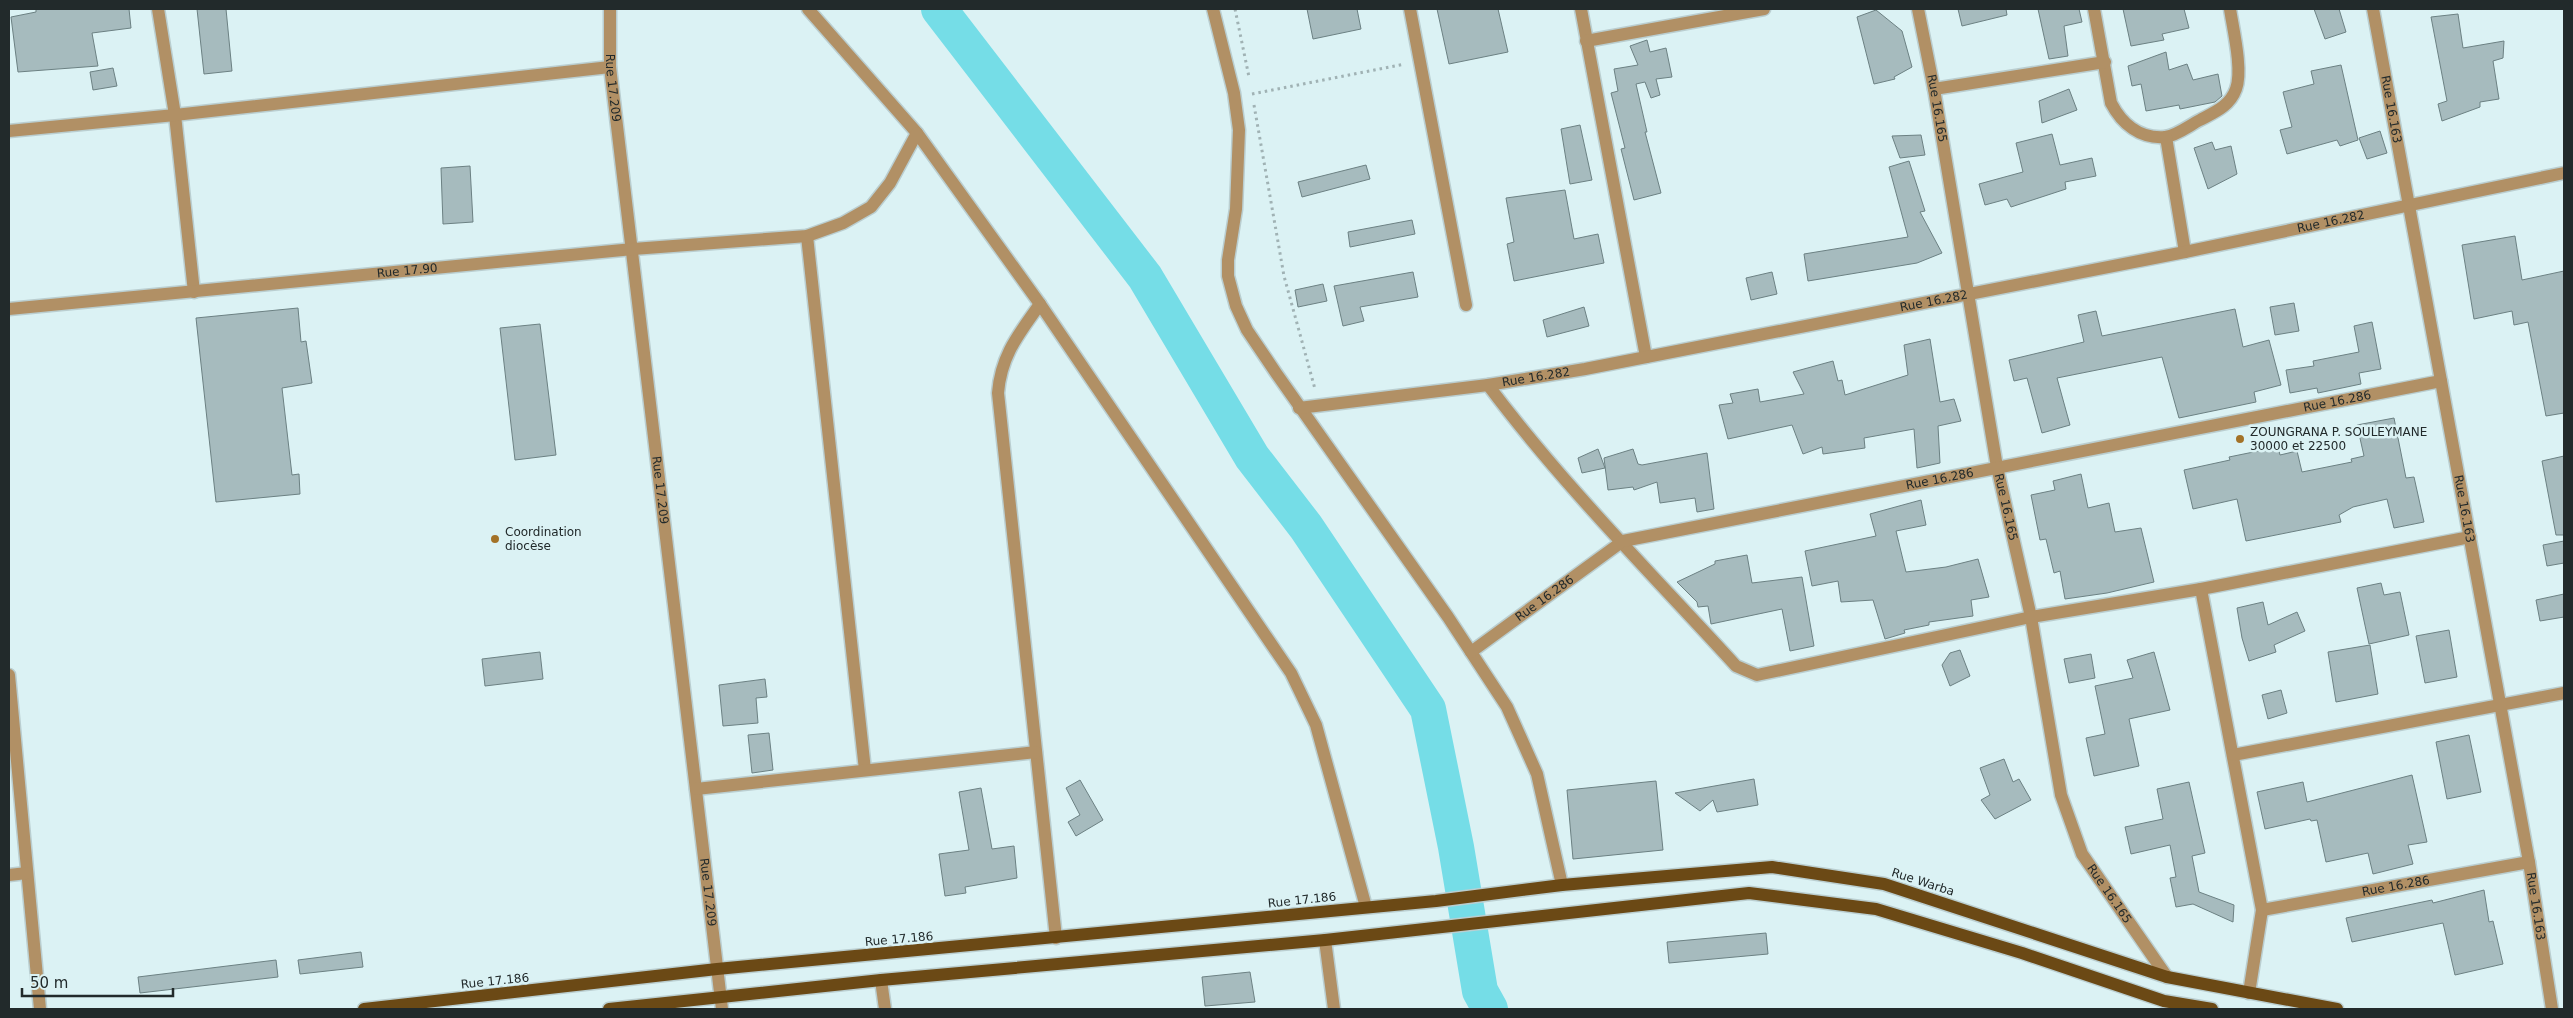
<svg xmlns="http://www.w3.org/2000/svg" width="2573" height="1018" font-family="'DejaVu Sans',sans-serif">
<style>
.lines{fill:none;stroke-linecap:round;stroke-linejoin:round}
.river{stroke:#75dde7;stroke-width:36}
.building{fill:#a6bbbe;stroke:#6c8183}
.minor-casing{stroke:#baced0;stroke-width:15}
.major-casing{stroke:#baced0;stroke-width:15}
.path{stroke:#a0b2b4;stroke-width:3;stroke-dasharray:2.5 4;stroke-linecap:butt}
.minor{stroke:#b19065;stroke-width:12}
.major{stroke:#6b4915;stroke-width:12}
.poi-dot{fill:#a37227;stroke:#dbf2f4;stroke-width:2}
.labels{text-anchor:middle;stroke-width:5;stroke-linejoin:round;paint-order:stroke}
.street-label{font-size:12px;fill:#222a2b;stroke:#dbf2f4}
.poi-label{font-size:12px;fill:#222a2b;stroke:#dbf2f4;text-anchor:start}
</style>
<rect width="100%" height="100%" fill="#dbf2f4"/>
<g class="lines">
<path class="river" d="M939 9 1145 277 1252 457 1306 527 1428 709 1456 847 1480 991 1490 1009"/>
</g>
<path class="building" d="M36 9H129L131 28 92 33 98 66 18 72 11 17 36 12Z
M197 9H226L232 71 204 74Z
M1307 9H1357L1361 29 1313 39Z
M1437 9H1498L1508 52 1449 64Z
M1958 9H2006L2007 15 1962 26Z
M2038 9H2079L2082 22 2064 26 2068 56 2049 59Z
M2123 9H2184L2189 28 2162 34 2164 40 2131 46Z
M2314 9H2339L2346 32 2325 39Z
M1876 10 1902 31 1912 67 1894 77 1895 79 1874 84 1857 17Z
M2458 14 2463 48 2504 41 2503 58 2493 61 2499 99 2480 102V107L2442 121 2438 104 2447 101 2431 17Z
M1647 40 1650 52 1666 48 1672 77 1656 79 1660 95 1651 98 1645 82 1636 84 1647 132H1645L1661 193 1634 200 1621 149 1625 148 1611 93 1618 91 1614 69 1638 65 1630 46Z
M2166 52 2169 70 2187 64 2193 80 2218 74 2222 96 2215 102 2180 109 2179 105 2146 111 2141 84 2132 86 2128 66Z
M2341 65 2358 140 2340 146 2337 140 2287 154 2280 130 2292 127 2283 92 2314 84 2311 71Z
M113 68 117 86 93 90 90 72Z
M2069 89 2077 110 2042 123 2039 101Z
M1580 125 1592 180 1570 184 1561 129Z
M2380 131 2387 153 2367 159 2359 138Z
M2052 134 2060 165 2092 158 2096 176 2065 182 2066 189 2011 207 2007 199 1985 205 1979 184 2023 172 2016 143Z
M1921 135 1925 155 1900 158 1892 136Z
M2212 142 2215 150 2231 146 2237 174 2208 189 2194 148Z
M1909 161 1925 211 1920 212 1942 253 1917 263 1808 281 1804 254 1908 237 1889 167Z
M1366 165 1370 179 1302 197 1298 182Z
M470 166 473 222 443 224 441 168Z
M1565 190 1574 239 1598 234 1604 263 1514 281 1507 244 1514 242 1506 198Z
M1412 220 1415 234 1350 247 1348 232Z
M2515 236 2522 280 2564 271V413L2546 416 2528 322 2514 325 2512 311 2474 319 2462 245Z
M1413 272 1418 297 1360 307 1364 321 1343 326 1334 286Z
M1772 272 1777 294 1751 300 1746 278Z
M1323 284 1327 301 1298 307 1295 290Z
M2294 303 2299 331 2275 335 2270 307Z
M1584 307 1589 326 1547 337 1543 320Z
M298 308 301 342 306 341 312 383 282 388 292 475 299 474 300 494 216 502 196 318Z
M2235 309 2243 347 2269 340 2281 385 2254 392 2256 402 2179 418 2162 357 2057 378 2070 425 2042 433 2027 378 2014 381 2009 360 2084 342 2078 315 2096 311 2102 336Z
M2372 322 2381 369 2359 373 2361 384 2318 393 2317 388 2290 393 2286 370 2314 366 2313 361 2359 352 2354 326Z
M540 324 556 455 515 460 500 328Z
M1930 339 1940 402 1954 399 1961 421 1938 426 1940 463 1917 468 1914 429 1864 438 1865 448 1823 454 1822 447 1803 454 1792 425 1728 439 1719 405 1733 403 1730 394 1758 389 1760 402 1804 394 1793 372 1833 361 1838 381 1842 380 1845 395 1908 375 1904 345Z
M2394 418 2406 478 2414 477 2424 522 2394 528 2387 499 2353 507 2339 515 2341 522 2246 541 2237 499 2193 509 2184 470 2230 460 2229 457 2278 447 2280 455 2297 451 2302 472 2352 462 2351 459 2364 456 2357 425Z
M1598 449 1605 468 1582 473 1578 458Z
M1633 449 1638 464 1642 465 1707 453 1714 509 1697 512 1695 498 1660 503 1657 482 1634 490 1633 487 1608 490 1604 458Z
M2564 456V535H2556L2542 461Z
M2081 474 2088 508 2109 503 2115 532 2141 528 2154 582 2107 593 2065 599 2060 571 2054 573 2046 539 2040 540 2031 495 2055 490 2053 481Z
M1921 500 1926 525 1896 531 1906 572 1946 567 1978 559 1989 597 1971 600 1973 616 1929 622V625L1904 630 1905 633 1885 639 1873 600 1841 602 1838 581 1812 586 1805 551 1876 536 1870 514Z
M2564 541V563L2547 566 2543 545Z
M1747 555 1752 583 1802 577 1814 646 1790 651 1782 609 1711 624 1708 606 1698 607 1697 602 1677 582 1715 564V561Z
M2381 583 2384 595 2400 592 2409 635 2369 644 2357 588Z
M2564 594V617L2540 621 2536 600Z
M2263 602 2268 625 2297 612 2305 631 2274 645 2276 652 2249 661 2242 638 2237 608Z
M2449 630 2457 677 2425 683 2416 636Z
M2370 645 2378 694 2336 702 2328 652Z
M1960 650 1970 676 1950 686 1942 665 1950 653Z
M540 652 543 679 485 686 482 659Z
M2154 652 2170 710 2129 719 2139 766 2094 776 2086 738 2105 734 2095 686 2133 678 2127 660Z
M2091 654 2095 678 2069 683 2064 659Z
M765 679 767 697 756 698 758 723 723 726 719 685Z
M2281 690 2287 713 2268 719 2262 695Z
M769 733 773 770 752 773 748 735Z
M2469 735 2481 792 2447 799 2436 742Z
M2004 759 2013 782 2019 779 2031 800 1995 819 1981 800 1990 795 1980 768Z
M2412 775 2427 842 2408 845 2413 864 2373 874 2368 853 2326 862 2317 820 2311 821 2310 819 2265 829 2257 792 2303 782 2307 802Z
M1754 779 1758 805 1717 812 1713 800 1700 811 1675 793Z
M1080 780 1103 820 1076 836 1068 822 1080 815 1066 788Z
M1656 781 1663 850 1573 859 1567 790Z
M2189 782 2205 853 2192 856 2199 892 2234 905 2233 922 2193 904 2176 907 2170 878 2176 877 2170 845 2131 854 2125 827 2163 819 2157 789Z
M981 788 992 849 1014 846 1017 878 965 887 966 893 945 896 939 854 969 850 959 792Z
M2484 890 2489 922 2493 921 2503 964 2455 975 2443 923 2352 942 2346 918 2432 900 2433 903Z
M1766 933 1768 954 1669 963 1667 942Z
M361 952 363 967 300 974 298 960Z
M276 960 278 977 140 993 138 977Z
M1250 972 1255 1002 1205 1006 1202 977Z"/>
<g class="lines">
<g class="minor-casing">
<g id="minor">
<path d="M158 9 175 115 194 292"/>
<path id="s1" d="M610 9V67L722 1009"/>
<path d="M808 9 917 133 1040 304 1291 673 1316 725 1366 907"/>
<path d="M1213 9 1234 93 1239 130 1236 209 1228 260V276L1236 306 1247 330 1276 373 1448 617 1507 707 1537 774 1562 885"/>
<path d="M1410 9 1466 305"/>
<path d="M1581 9 1646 357"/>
<path id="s2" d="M1918 9 1934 89 1997 467 2031 617 2061 795 2082 854 2167 977"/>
<path d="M2094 9 2111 103C2122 124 2140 139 2165 137 2176 136 2190 125 2200 120 2215 112 2230 106 2236 89 2243 70 2233 29 2230 9"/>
<path id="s3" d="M2373 9 2529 862 2552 1009"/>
<path d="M1586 41 1764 9"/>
<path d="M1934 89 2105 62"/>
<path d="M9 131 175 115 610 67"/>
<path d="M2166 137 2185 252"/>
<path d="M807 236 865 770"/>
<path d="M1040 304C1019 334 1001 355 998 393L1056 938"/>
<path id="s4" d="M9 309 633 249 807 236 843 223 871 207 890 183 917 133"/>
<path d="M1488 385C1563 485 1652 574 1736 666L1757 675 2031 617 2201 589 2470 537"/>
<path id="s5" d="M1299 408 1488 385 1585 369 2185 252 2564 173"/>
<path d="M2201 589 2262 910 2249 993"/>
<path id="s6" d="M1471 652 1623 541 2441 381"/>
<path d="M9 675 40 1009"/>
<path d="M2233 755 2564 693"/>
<path d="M696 789 1036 752"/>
<path d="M9 875 27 873"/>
<path id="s7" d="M2262 910 2529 862"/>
<path d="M1325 940 1334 1009"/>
<path d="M881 980 885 1009"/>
</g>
</g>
<g class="major-casing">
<path id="major" d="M364 1009 717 969 1436 901 1562 885 1772 867 1884 884 2167 977 2337 1009
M609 1009 881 980 1325 940 1749 893 1876 909 2022 953 2164 1001 2212 1009"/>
</g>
<path class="path" d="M1235 9 1249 77
M1252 94 1405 64
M1254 105 1284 276 1315 389"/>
<use href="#minor" class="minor"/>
<use href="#major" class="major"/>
</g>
<g class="poi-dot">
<circle cx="2240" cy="439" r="5"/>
<circle cx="495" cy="539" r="5"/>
</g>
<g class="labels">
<g class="street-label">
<text dy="4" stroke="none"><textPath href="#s1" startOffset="79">Rue 17.209</textPath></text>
<text dy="4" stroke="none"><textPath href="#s2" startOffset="101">Rue 16.165</textPath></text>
<text dy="4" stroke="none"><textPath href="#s3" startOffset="102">Rue 16.163</textPath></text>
<text dy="4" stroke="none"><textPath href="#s5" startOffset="1049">Rue 16.282</textPath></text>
<text dy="4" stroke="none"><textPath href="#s4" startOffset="400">Rue 17.90</textPath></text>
<text dy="4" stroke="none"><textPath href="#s5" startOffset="644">Rue 16.282</textPath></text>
<text dy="4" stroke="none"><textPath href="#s5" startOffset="239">Rue 16.282</textPath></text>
<text dy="4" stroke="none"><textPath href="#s6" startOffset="916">Rue 16.286</textPath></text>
<text dy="4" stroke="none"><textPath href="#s6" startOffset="511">Rue 16.286</textPath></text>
<text dy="4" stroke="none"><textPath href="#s1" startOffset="484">Rue 17.209</textPath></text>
<text dy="4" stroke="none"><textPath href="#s2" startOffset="506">Rue 16.165</textPath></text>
<text dy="4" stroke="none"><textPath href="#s3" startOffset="508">Rue 16.163</textPath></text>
<text dy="4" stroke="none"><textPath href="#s6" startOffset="91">Rue 16.286</textPath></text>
<text transform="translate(1923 882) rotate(18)" y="4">Rue Warba</text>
<text dy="4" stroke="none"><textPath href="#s7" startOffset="136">Rue 16.286</textPath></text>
<text dy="4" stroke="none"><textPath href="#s1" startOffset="889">Rue 17.209</textPath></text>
<text dy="4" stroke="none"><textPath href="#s2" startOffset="910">Rue 16.165</textPath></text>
<text transform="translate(1302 900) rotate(-6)" y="4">Rue 17.186</text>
<text dy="4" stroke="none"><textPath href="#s3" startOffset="912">Rue 16.163</textPath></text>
<text transform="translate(899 939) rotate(-5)" y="4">Rue 17.186</text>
<text transform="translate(495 981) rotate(-6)" y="4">Rue 17.186</text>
</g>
<g class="poi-label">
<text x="2250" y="436">ZOUNGRANA P. SOULEYMANE<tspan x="2250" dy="14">30000 et 22500</tspan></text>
<text x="505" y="536">Coordination<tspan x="505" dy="14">diocèse</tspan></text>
</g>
</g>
<rect width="2573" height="1018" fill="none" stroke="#222a2b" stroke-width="20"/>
<path d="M22 988v8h151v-8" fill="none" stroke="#222a2b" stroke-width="2.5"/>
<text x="30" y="988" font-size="15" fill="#222a2b" stroke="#dbf2f4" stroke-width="4" paint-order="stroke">50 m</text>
</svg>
